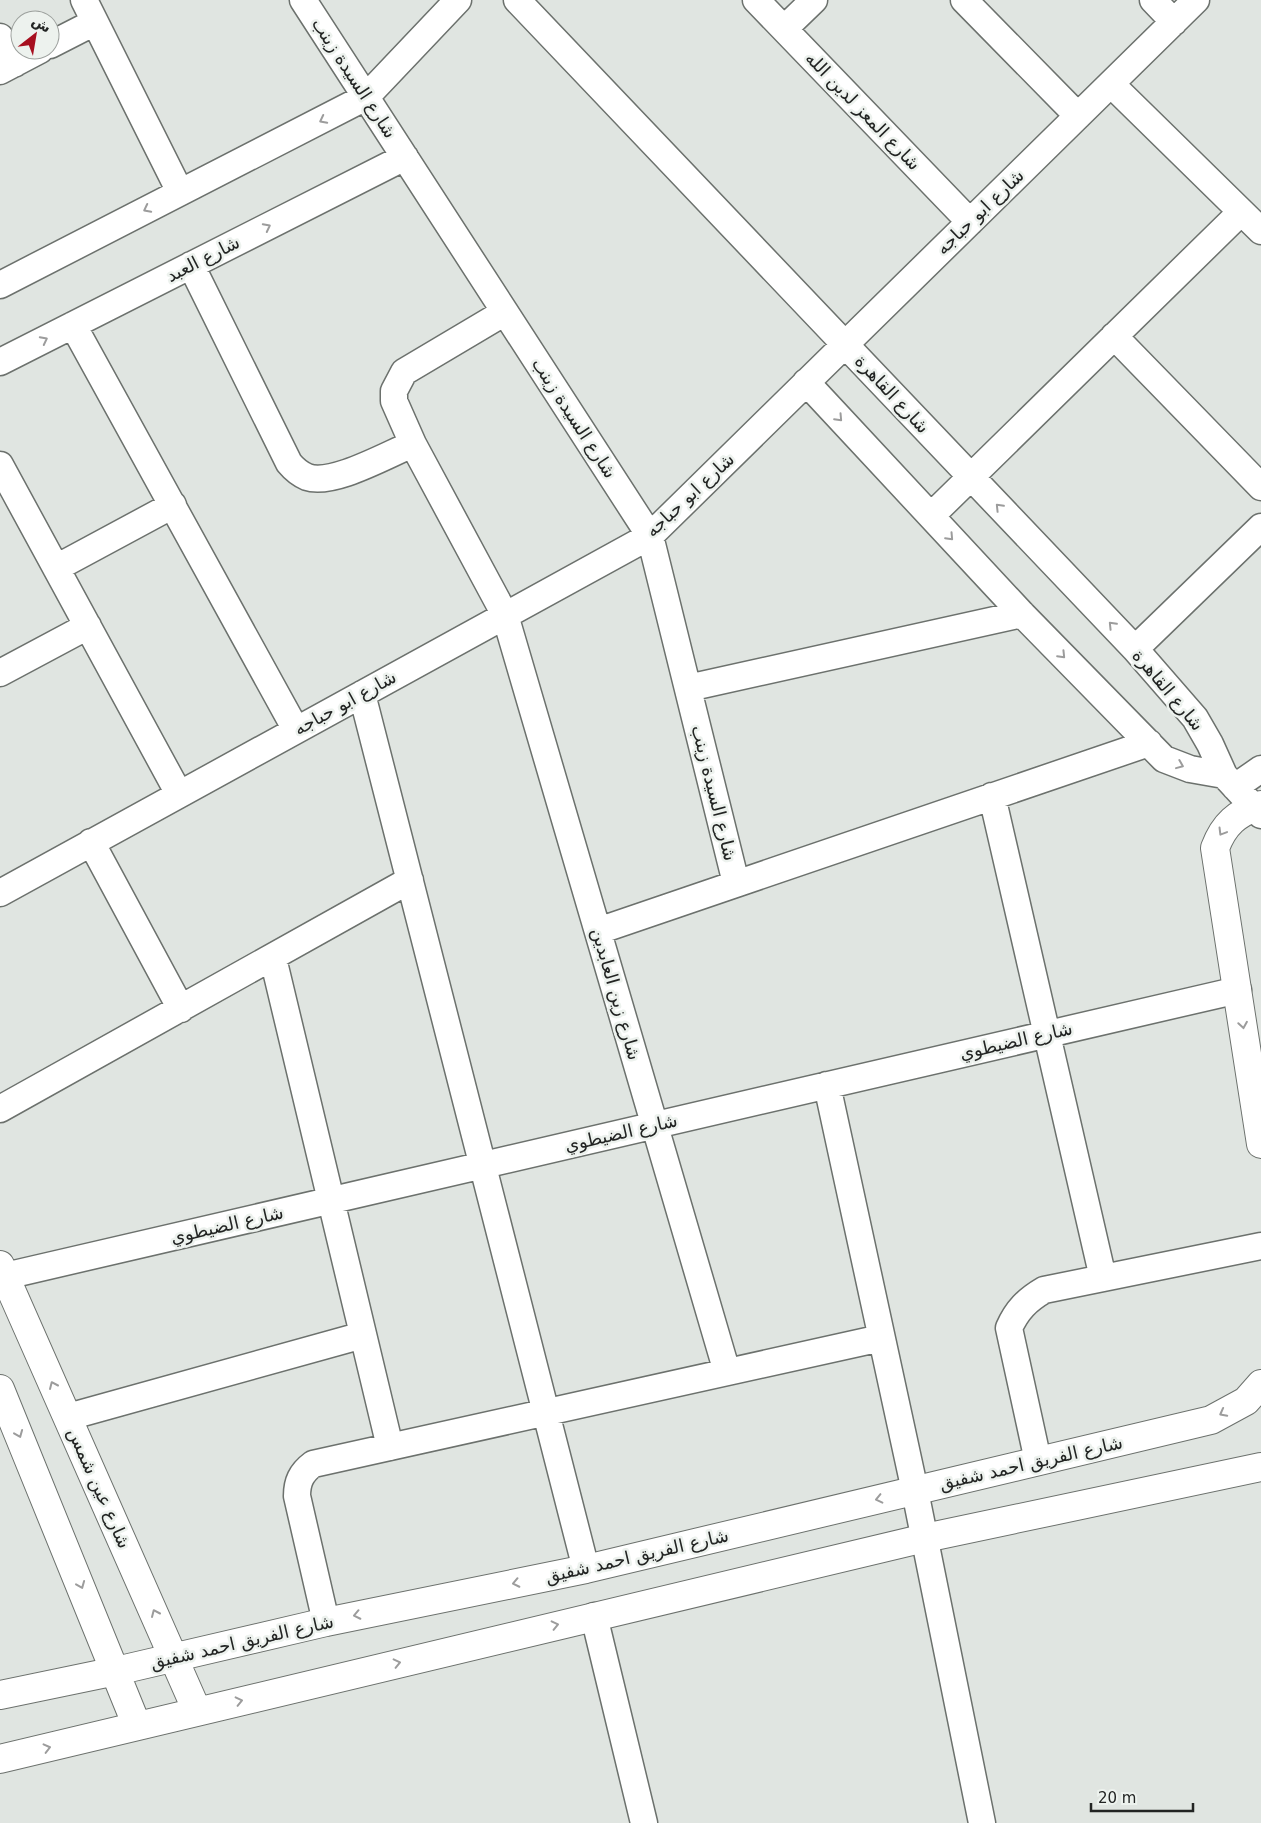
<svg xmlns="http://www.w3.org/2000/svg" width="1261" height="1823" font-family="'DejaVu Sans','Noto Sans Arabic',sans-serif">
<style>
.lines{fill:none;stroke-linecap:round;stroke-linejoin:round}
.minor-casing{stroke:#6c716d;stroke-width:29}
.tertiary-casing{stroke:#6c716d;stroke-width:30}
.minor{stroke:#fff;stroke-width:26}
.tertiary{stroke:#fff;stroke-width:28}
.oneway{stroke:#9c9c9c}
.labels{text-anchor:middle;stroke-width:5;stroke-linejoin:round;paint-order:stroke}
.street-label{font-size:18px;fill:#222423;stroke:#edf2ee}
</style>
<rect width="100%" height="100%" fill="#e0e5e1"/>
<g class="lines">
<g class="minor-casing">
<path id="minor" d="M84 0 180 192
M303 0 650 536 736 883
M517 0 1135 649 1195 718 1210 744 1224 775 1261 815
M756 0 970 222
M964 0 1078 116
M1153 0 1174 22
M784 29 814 0
M0 37 14 64
M50 45 95 22
M0 71 40 50
M1111 84 1261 231
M191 265 289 463C294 469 300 474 307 477 333 486 388 454 413 444
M0 285 366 97 458 0
M505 312 404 372 394 391V401L413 444 505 615 727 1372
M73 325 296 730
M1114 336 1261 487
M0 362 405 157
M806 382 1022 614 1164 759 1190 769 1224 775
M0 465 179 794
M931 516 1241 212
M56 568 173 505
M1135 649 1261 527
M0 673 88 626
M688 688 1022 614
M362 694 586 1569
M1235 787 1261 769
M992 796 1103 1278
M91 842 181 1009
M0 893 650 536 1196 0
M598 931 1149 743
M273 958 390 1447
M827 1085 915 1491 982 1823
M0 1109 410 880
M5 1276 1238 990
M68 1417 363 1335
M1038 1461 1009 1328C1017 1310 1027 1300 1044 1290L1261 1246
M594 1616 644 1823
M326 1622 297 1496C297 1482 301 1473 313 1464L881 1338"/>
</g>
<g class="tertiary-casing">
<path id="tertiary" d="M1261 805C1237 813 1224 824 1215 848L1261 1144
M0 1265 197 1711
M0 1389 137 1726
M0 1695 116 1671 326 1622 586 1569 1211 1420 1246 1401 1261 1384
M0 1759 925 1538 1261 1467"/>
</g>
<use href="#minor" class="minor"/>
<use href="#tertiary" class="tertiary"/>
</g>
<defs><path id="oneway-chevron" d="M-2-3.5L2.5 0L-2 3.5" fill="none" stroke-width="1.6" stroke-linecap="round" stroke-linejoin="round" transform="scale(1.25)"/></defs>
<g class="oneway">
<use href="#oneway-chevron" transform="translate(323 120) rotate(153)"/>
<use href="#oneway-chevron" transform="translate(147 209) rotate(153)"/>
<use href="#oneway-chevron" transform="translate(267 227) rotate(-27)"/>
<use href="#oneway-chevron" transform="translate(44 340) rotate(-27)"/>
<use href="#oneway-chevron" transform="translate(839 418) rotate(47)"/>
<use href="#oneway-chevron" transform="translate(999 507) rotate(-134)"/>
<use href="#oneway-chevron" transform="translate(950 537) rotate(47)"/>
<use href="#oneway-chevron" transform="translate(1112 625) rotate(-134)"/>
<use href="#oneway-chevron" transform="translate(1062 655) rotate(46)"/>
<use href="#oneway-chevron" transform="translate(1180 765) rotate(22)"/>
<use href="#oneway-chevron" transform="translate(1222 832) rotate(121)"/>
<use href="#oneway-chevron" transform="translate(1243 1025) rotate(81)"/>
<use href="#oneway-chevron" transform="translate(53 1385) rotate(-114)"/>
<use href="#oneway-chevron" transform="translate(1223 1413) rotate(152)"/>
<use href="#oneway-chevron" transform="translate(19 1434) rotate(68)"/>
<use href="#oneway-chevron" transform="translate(879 1499) rotate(167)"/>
<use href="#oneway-chevron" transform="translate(516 1583) rotate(168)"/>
<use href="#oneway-chevron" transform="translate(81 1585) rotate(68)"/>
<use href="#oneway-chevron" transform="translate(155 1613) rotate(-114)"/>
<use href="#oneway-chevron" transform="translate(357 1615) rotate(168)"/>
<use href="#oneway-chevron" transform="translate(555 1625) rotate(-13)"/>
<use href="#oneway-chevron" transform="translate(397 1663) rotate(-13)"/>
<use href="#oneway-chevron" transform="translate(239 1701) rotate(-13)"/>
<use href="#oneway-chevron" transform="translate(47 1748) rotate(-14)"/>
</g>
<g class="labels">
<g class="street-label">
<text transform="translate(354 78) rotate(57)" y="6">شارع السيدة زينب</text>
<text transform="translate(863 111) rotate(46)" y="6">شارع المعز لدين الله</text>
<text transform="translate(980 212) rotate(-44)" y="6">شارع ابو حباجه</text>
<text transform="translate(203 259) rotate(-27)" y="6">شارع العبد</text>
<text transform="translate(892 394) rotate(47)" y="6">شارع القاهرة</text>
<text transform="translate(574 418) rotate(57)" y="6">شارع السيدة زينب</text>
<text transform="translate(690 495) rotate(-43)" y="6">شارع ابو حباجه</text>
<text transform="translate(1168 690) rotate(50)" y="6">شارع القاهرة</text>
<text transform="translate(345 703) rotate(-29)" y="6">شارع ابو حباجه</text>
<text transform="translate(714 793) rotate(76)" y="6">شارع السيدة زينب</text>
<text transform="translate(616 994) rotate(74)" y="6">شارع زين العابدين</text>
<text transform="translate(1016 1041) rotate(-13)" y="6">شارع الضيطوي</text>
<text transform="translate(621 1133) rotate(-13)" y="6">شارع الضيطوي</text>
<text transform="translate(227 1225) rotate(-13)" y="6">شارع الضيطوي</text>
<text transform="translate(1031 1463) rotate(-13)" y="6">شارع الفريق احمد شفيق</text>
<text transform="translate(99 1488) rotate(66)" y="6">شارع عين شمس</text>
<text transform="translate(637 1556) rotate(-13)" y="6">شارع الفريق احمد شفيق</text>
<text transform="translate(242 1642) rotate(-13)" y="6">شارع الفريق احمد شفيق</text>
</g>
</g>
<g transform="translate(35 35) rotate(31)"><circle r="24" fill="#edf2ee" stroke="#9ca09d"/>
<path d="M0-4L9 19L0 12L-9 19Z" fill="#a70f1f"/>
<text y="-8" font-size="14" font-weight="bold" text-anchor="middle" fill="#222423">ش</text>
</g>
<path d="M1091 1803v8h102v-8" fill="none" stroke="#222423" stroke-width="2.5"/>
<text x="1098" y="1803" font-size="15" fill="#222423" stroke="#edf2ee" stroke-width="4" paint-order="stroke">20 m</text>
</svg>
